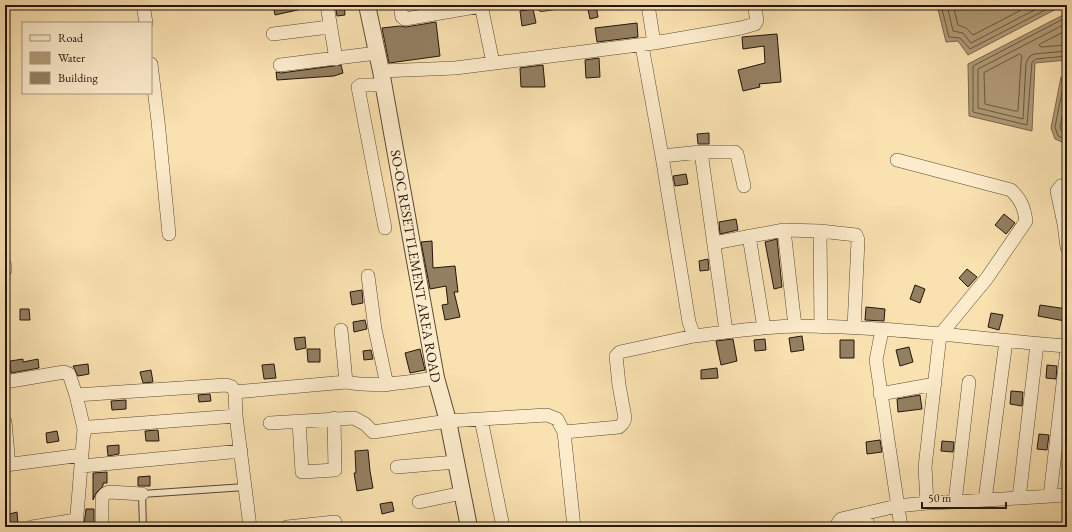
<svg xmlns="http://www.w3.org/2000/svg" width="1072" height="532" font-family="'EB Garamond',serif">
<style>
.water{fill:#b19c78;stroke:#78664d}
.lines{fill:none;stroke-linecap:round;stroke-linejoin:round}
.shore{stroke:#6a5842;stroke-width:1}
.building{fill:#937f61;stroke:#23150c}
.service-casing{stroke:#594835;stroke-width:8}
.minor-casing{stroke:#594835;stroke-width:14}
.tertiary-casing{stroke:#594835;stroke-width:18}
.service{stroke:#fceccc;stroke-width:6}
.minor{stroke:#fceccc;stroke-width:13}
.tertiary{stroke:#fceccc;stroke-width:16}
.labels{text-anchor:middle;stroke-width:4;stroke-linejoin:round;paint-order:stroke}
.street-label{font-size:14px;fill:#23150c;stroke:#fceccc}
</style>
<rect width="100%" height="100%" fill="#fae1b0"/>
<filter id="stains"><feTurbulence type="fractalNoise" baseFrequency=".005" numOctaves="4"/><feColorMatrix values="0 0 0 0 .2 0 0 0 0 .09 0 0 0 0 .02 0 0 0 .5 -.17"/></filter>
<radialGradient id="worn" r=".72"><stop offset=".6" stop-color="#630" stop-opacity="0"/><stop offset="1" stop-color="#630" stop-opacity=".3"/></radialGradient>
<path class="water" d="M937 5H1064L968 55 958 41 946 42Z
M1067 13V60L1035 63 1032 131 969 116 968 64Z
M1067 76V144L1055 139 1051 128 1061 77Z"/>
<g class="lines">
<path class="shore" d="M941 5 949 37 960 38 970 49 1055 5
M947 5 953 31 963 33 971 43 1044 5
M953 5 958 25 966 28 973 35 1031 5
M1067 17 973 66V112L1027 125 1032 62 1036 59 1067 56
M1067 23 978 69V108L1023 119 1026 63 1029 57 1034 54 1067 51
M1067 30 1040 44 1039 45 1041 47 1067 45
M1020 54 1022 56 1021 62 1018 111H1015L985 104 984 73Z
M1067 80 1064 82 1055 127 1058 136 1067 140
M1067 92 1060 127 1062 132 1067 134"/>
</g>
<path class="building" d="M273 5H302V9L275 15Z
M335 5H344L345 15 337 16Z
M587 5H596L598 17 590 19Z
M533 9 536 23 522 26 520 11Z
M436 22 440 56 389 63 382 28 400 26 406 27Z
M637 23 638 37 597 42 595 28Z
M777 34 781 82 759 84 760 87 743 91 738 70 765 63 764 46 743 49 742 37Z
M599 58 600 77 586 78 585 60Z
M341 65 343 73 334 76 277 80 276 72 281 73Z
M543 65 545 87H521L520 68Z
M709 133V144H698L697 134Z
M686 174 688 184 675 186 673 176Z
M1004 214 1015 223 1006 234 995 225Z
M736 219 738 230 720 234 719 222Z
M777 239 782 287 774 289 765 242Z
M432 241 433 268 455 266 458 292H454L460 317 445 320 442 305 448 304 446 286 430 289 421 242Z
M708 259 709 270 700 271 699 261Z
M967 269 977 277 968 287 959 278Z
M915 285 925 289 920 303 910 299Z
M362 290 363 303 352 305 350 292Z
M1040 305 1067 309 1065 321 1038 316Z
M866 307 885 309 884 321 865 320Z
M20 309H29L30 320H20Z
M991 313 1003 315 999 330 988 327Z
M365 320 367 329 354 332 353 322Z
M802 336 804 350 791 352 789 338Z
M305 337 306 348 296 350 294 338Z
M733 339 737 361 721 365 716 341Z
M765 339 766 350 755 351 754 340Z
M840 340H854V358H840Z
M909 347 913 362 900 366 896 350Z
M307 349H320V362H308Z
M420 349 425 370 410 373 405 353Z
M371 350 373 359 364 360 363 351Z
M23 359V362L38 359 39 368 11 373 10 361Z
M88 364 89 374 78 376 73 366Z
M274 364 276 378 264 379 262 365Z
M1047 365 1057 366 1056 379 1046 378Z
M717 368 718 378 701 379V370Z
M151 370 153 382 143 383 140 372Z
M1011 391 1023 392 1022 406 1010 404Z
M210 394 211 401 199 402 198 395Z
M920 395 922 409 898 412 897 399Z
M126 400V409L112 410 111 401Z
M158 430 159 441H146L145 431Z
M57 431 59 441 47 443 46 433Z
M1039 434 1049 435 1047 450 1037 449Z
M880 440 882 452 867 454 866 442Z
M942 441 954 442 953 452 941 451Z
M119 445V454L108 456 107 446Z
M368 450 370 471 373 488 357 491 354 473H356L355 451Z
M107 472V483H103V486L96 493 93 500V473Z
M150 476V486H138V477Z
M392 502 394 511 382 514 380 504Z
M86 509H94V525H84Z
M17 512 18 526 8 527 6 515Z"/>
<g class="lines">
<g class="service-casing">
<path id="service" d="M542 8 560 5
M143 527 142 494 245 487"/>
</g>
<g class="minor-casing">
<path id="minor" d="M143 5 146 23
M327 5 336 59
M400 5 402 17 405 19 481 6
M481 5 493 63
M273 34 329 27
M654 43 741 28 755 24 757 20 754 5
M642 46 662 156 689 322 694 336C729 332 764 326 800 326 889 326 978 339 1067 346
M151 64 158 121 169 234
M280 65 377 53
M381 71 455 68 654 43 648 5
M383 85H361L358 87 385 228
M701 152 726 331
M662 156 701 152H735L737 154 744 186
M897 160 1011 190C1021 200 1024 207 1026 221L987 278 940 335 925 467 927 503
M1067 185 1061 186 1057 191 1064 224 1067 247
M784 230 795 326
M820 231 821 327
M749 236 764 328
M714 243 784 230 820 231 856 235 858 240 854 328
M5 266V270
M368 276 375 329 387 385
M341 330 346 382
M882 330 876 360 901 527
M5 382 64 372 69 374 76 395 84 429
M880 394 935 384
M76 395 226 385 232 387 235 392
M481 419 503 527
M299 421 302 472 335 470 334 418
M5 422 9 465
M270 423 354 418 365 424 373 432 448 421 547 415 557 419 564 432 574 527
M564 432 619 427 623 423 625 418 619 385 616 356 620 352 694 336
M5 465 82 455
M82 466 241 451
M397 467 456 462
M1050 496 1067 349
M1019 498 1037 344
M985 500 1006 341
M419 502 462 493
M955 502 969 382
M866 513 868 527
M32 527 76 520
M76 527 84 429 90 427 236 416
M102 527V498L105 494 109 492 142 494
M250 527 236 416 235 392 346 382C376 388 406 382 436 378
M287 527 335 522 336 527
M838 527V523L841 519 897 506 927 503 955 502 1067 495"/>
</g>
<g class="tertiary-casing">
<path id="tertiary" d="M367 5 381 71 436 378 448 421 469 527"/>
</g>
<use href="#service" class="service"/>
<use href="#minor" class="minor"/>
<use href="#tertiary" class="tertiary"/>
</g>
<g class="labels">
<g class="street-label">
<text transform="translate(416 266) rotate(80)" y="5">SO-OC RESETTLEMENT AREA ROAD</text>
</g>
</g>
<rect width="1072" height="532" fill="none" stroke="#fae1b0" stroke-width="20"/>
<rect x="6" y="6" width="1060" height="520" fill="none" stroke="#23150c" stroke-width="2"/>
<rect x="10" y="10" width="1052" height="512" fill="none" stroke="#23150c"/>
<rect x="22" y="22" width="130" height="72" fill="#fceccc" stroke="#a5967f"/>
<rect x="30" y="35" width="20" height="6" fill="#fceccc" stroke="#a5967f"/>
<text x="58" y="42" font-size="12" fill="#23150c">Road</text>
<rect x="30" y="52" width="20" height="12" fill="#b19c78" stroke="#a5967f"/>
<text x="58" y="62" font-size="12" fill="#23150c">Water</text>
<rect x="30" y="72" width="20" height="12" fill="#937f61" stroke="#a5967f"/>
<text x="58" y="82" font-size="12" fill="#23150c">Building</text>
<path d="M922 502v6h84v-6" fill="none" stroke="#23150c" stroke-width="2"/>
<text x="928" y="502" font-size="12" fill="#23150c" stroke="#fceccc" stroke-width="3" paint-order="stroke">50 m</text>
<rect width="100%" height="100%" filter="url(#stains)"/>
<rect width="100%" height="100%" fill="url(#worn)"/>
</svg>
